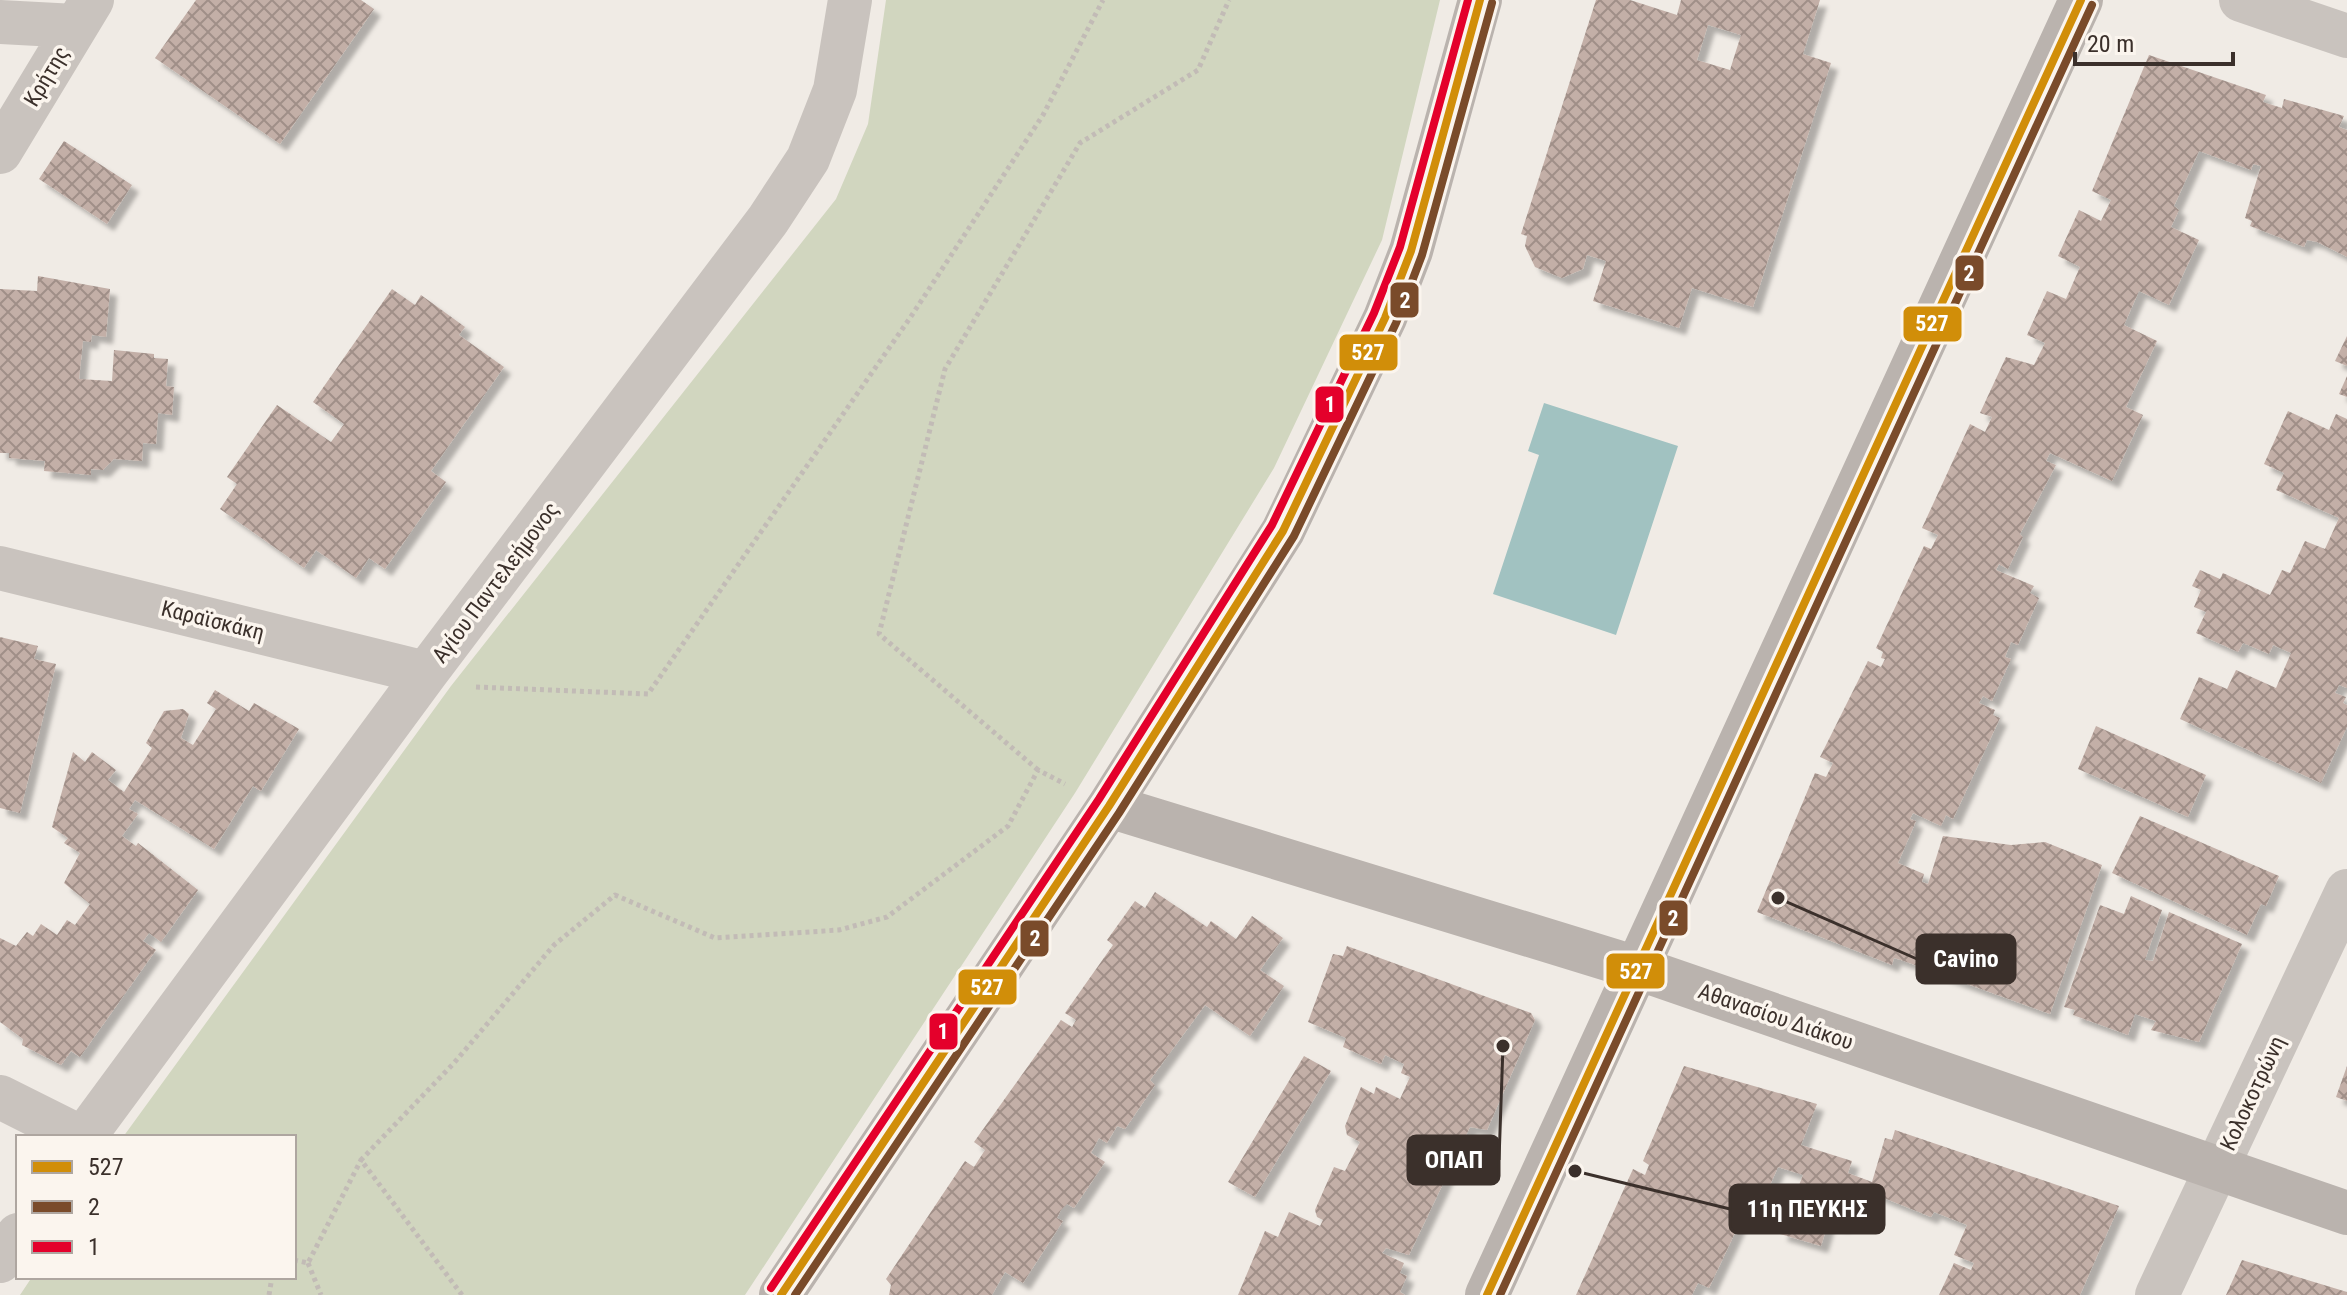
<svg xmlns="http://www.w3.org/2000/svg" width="2347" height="1295" font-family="'Roboto Condensed',sans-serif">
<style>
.park{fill:#d1d6bf}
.water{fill:#a1c2c1}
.building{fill:url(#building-cross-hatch);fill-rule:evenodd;filter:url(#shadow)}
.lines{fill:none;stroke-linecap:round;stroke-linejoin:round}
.path{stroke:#c2bbb6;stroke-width:5;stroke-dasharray:4 4;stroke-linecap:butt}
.street{stroke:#c9c3be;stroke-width:44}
.secondary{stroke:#bab3ae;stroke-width:44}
.bus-1-casing{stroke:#fbf5ee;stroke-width:14}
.bus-2-casing{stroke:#fbf5ee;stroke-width:14}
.bus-3-casing{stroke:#fbf5ee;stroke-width:14}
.bus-1{stroke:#d18e09;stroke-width:8}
.bus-2{stroke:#7a4b2a;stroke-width:8}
.bus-3{stroke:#e4002b;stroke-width:8}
.labels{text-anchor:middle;stroke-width:7;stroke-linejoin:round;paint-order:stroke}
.street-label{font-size:22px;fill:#3b302b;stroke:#fbf5ee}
.leader{fill:none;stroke:#3b302b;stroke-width:3}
.callout-dot{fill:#3b302b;stroke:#fbf5ee;stroke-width:3}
.callout{fill:#3b302b;stroke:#3b302b;stroke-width:3}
.callout-label{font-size:24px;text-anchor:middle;font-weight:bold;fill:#fff}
.line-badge{stroke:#fbf5ee;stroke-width:3}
.badge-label{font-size:22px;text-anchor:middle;font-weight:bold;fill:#fff}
</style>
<defs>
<pattern id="building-cross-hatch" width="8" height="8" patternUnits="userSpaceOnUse" patternTransform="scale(2)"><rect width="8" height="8" fill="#c3afa7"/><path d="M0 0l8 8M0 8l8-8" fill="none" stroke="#a08f88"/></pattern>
<filter id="shadow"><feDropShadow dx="7" dy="7" stdDeviation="2" flood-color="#0004"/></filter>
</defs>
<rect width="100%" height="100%" fill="#f0ebe5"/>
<path class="park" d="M886 0H1440L1382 240 1274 468 1075 793 745 1295H20L32 1277H294V1137H123L451 686 836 199 868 124Z"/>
<path class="water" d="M1544 403 1678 446 1616 635 1493 594 1539 455 1528 451Z"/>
<path class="building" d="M196 0H361L374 9 280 144 155 58Z
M1596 0H1630L1677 15 1681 0H1820L1803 54 1831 63 1753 307 1692 288 1679 328 1593 301 1606 261 1587 255 1583 269 1562 278 1535 267 1525 246 1527 236 1521 234ZM1708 25 1741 35 1730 70 1697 60Z
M2149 55 2266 95 2263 102 2282 108 2284 99 2344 116 2339 127 2347 130V257L2317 242 2307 240 2304 247 2250 226 2252 221 2245 218 2261 166 2253 164 2251 170 2199 151 2174 206 2179 210 2171 227 2199 240 2169 305 2139 291 2124 325 2157 341 2126 407 2143 415 2112 481 2050 453 2046 461 2056 465 2020 534 2023 537 2008 569 1999 564 1996 570 2034 586 2030 593 2039 598 2018 645 2011 642 2005 657 2011 659 1992 701 1983 696 1979 703 1995 710 1993 715 2000 718 1953 819 1946 815 1941 826 1913 813 1910 819 1916 821 1898 863 1924 874 1922 882 1928 884 1943 836 2011 845 2045 842 2102 865 2050 1014 1901 960 1894 958 1892 965 1757 912 1815 773 1826 777 1833 763 1820 757 1868 661 1881 667 1885 659 1881 658 1883 652 1876 648 1924 546 1931 549 1938 535 1922 528 1970 424 1985 432 1992 417 1980 413 2006 357 2034 365 2045 343 2027 335 2047 291 2066 299 2080 267 2058 256 2079 210 2101 221 2111 200 2092 191Z
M64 141 132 185 107 224 39 179Z
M38 276 110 289 106 337 92 335 91 342 83 341 79 379 112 381 114 350 154 354V358L168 359 166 386 174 387 172 415 158 413 156 444 143 443 142 461 114 459 103 470 91 469V475L44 471 45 461 9 458V453H0V289L37 291Z
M392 289 415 305 421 295 465 327 459 335 504 367 431 471 446 482 385 569 369 558 356 578 316 550 304 568 220 509 237 484 227 477 277 405 331 442 344 424 313 402Z
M2347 336V366L2335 361Z
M2347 376V397L2339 394Z
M2288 411 2329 430 2336 414 2347 419V688L2339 685 2335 693 2346 697 2343 703 2347 705V727L2321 783 2180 719 2199 677 2227 689 2236 670 2276 688 2291 653 2273 645 2269 654 2243 643 2238 652 2196 633 2206 612 2194 607 2201 590 2192 586 2200 570 2220 579 2223 573 2270 595 2282 570 2290 573 2305 541 2325 549 2339 518 2276 490 2284 473 2264 464Z
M0 637 38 646 34 659 56 664 20 813 0 808Z
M215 690 249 711 254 703 299 729 261 791 253 786 214 849 135 800 129 809 138 814 122 836 136 846 138 843 198 890 161 942 149 933 143 941 156 950 80 1057 71 1051 61 1065 22 1045 23 1039 0 1022V938L16 946 27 932 33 936 41 924 57 935 67 920 75 925 90 904 64 883 80 853 64 843 68 838 52 827 73 752 85 762 92 752 116 770 108 780 124 792 152 748 146 743 164 711 183 709 189 714 181 738 193 745 216 709 207 703Z
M2096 726 2206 775 2188 817 2078 769Z
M2140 816 2279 876 2266 906 2261 904 2247 935 2112 873Z
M1155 892 1207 927 1211 921 1236 939 1252 916 1283 938 1260 970 1284 986 1250 1036 1205 1005 1150 1080 1155 1085 1125 1129 1117 1126 1107 1143 1099 1138 1091 1153 1105 1162 1074 1208 1067 1204 1061 1210 1057 1218 1063 1221 1023 1283 1005 1272 992 1295H889L891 1285 886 1279 965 1161 974 1167 985 1150 974 1142 1061 1020 1072 1027 1076 1020 1065 1013 1113 945 1107 940 1135 901 1145 908Z
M2131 896 2162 910 2145 960 2153 961 2169 912 2242 944 2199 1042 2151 1030 2156 1021 2135 1014 2128 1035 2073 1015 2075 1010 2064 1007 2100 905 2124 914Z
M1347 946 1531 1013 1535 1020 1487 1130 1470 1127 1409 1255 1386 1248 1382 1253 1404 1263 1400 1273 1407 1276 1400 1292 1405 1295H1238L1265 1231 1278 1237 1289 1212 1320 1226 1323 1220 1317 1217 1315 1210 1334 1167 1345 1171 1360 1142 1347 1135 1345 1126 1361 1087 1374 1094 1376 1087 1400 1099 1410 1077 1401 1073 1404 1064 1385 1055 1381 1064 1343 1047 1346 1038 1308 1022 1333 954 1343 956Z
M1304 1056 1331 1071 1255 1197 1228 1182Z
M1684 1066 1817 1104 1801 1145 1852 1161 1848 1173 1872 1182 1885 1138 1892 1140 1895 1130 2119 1206 2080 1295H1939L1954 1263 1971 1270 1974 1263 1954 1255 1967 1225 1934 1212 1931 1217 1869 1192 1862 1219 1846 1213 1842 1226 1829 1220 1821 1246 1780 1234 1803 1175 1778 1167 1755 1219 1739 1210 1735 1218 1741 1220 1709 1288 1698 1283 1692 1295H1576L1633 1169 1645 1175 1649 1165 1643 1161Z
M2347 1066V1101L2336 1097Z
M2242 1260 2347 1292V1295H2226Z"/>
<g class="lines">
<path class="path" d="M476 687 648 694 910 318 1043 115 1103 0
M1038 770 879 634 945 369 1080 143 1198 70 1229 0
M294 1260 308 1263 361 1160
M308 1263 321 1295
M269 1295 272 1277
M462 1295 361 1160 454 1063 554 945 615 895 715 938 839 930 887 917 1008 826 1038 770 1065 784"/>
<path class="street" d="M2241 0 2347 36
M0 22 75 26
M0 152 92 0
M0 568 426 673
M0 1097 80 1137
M84 1137 426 673 768 220 808 159 835 90 850 0
M0 1261 18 1235
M2157 1295 2347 891"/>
<path class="secondary" d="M1109 806 1637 968 2347 1213
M781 1295 1109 806 1283 531 1385 318 1411 251 1480 0
M1487 1295 2081 0"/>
<g class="bus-1-casing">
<path id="bus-1" d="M781 1295 1109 806 1283 531 1385 318 1411 251 1480 0
M1487 1295 2081 0"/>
</g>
<g class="bus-2-casing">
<path id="bus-2" d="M795 1295 1119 813 1294 536 1396 323 1422 255 1492 3
M1500 1295 2092 5"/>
</g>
<g class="bus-3-casing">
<path id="bus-3" d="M771 1288 1099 799 1272 525 1374 313 1400 247 1468 0"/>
</g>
<use href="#bus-1" class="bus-1"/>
<use href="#bus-2" class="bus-2"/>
<use href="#bus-3" class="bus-3"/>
</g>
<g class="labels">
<g class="street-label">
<text transform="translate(46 76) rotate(-59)" y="8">Κρήτης</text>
<text transform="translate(495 582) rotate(-53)" y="8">Αγίου Παντελεήμονος</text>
<text transform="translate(213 620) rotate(14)" y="8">Καραϊσκάκη</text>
<text transform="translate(1776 1016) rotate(19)" y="8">Αθανασίου Διάκου</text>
<text transform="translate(2252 1093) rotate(-65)" y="8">Κολοκοτρώνη</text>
</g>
</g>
<path class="leader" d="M1778 898L1917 959M1503 1046L1499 1160M1575 1171L1730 1209"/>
<g class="callout-dot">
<circle cx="1778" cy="898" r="8"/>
<circle cx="1503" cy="1046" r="8"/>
<circle cx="1575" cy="1171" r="8"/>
</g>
<g class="callout">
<rect x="1917" y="935" width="98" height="48" rx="8"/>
<rect x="1408" y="1136" width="91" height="48" rx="8"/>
<rect x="1730" y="1185" width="154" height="48" rx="8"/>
</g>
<g class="callout-label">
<text x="1966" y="967">Cavino</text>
<text x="1454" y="1168">ΟΠΑΠ</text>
<text x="1807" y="1217">11η ΠΕΥΚΗΣ</text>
</g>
<g class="line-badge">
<rect x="1954" y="254" width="31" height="38" rx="8" fill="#7a4b2a"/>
<rect x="1389" y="281" width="31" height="38" rx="8" fill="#7a4b2a"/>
<rect x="1902" y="305" width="61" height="38" rx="8" fill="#d18e09"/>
<rect x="1338" y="333" width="61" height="39" rx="8" fill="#d18e09"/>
<rect x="1314" y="385" width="31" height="39" rx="8" fill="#e4002b"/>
<rect x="1658" y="899" width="31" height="38" rx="8" fill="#7a4b2a"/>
<rect x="1019" y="919" width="31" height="39" rx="8" fill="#7a4b2a"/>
<rect x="1605" y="952" width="61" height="38" rx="8" fill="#d18e09"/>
<rect x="957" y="968" width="61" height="38" rx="8" fill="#d18e09"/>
<rect x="928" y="1012" width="31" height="39" rx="8" fill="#e4002b"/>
</g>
<g class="badge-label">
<text x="1969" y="281">2</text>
<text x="1405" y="308">2</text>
<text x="1932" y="331">527</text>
<text x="1368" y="360">527</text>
<text x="1330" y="412">1</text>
<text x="1673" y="926">2</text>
<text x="1035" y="946">2</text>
<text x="1636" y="979">527</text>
<text x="987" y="995">527</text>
<text x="943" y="1039">1</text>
</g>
<rect x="16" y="1135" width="280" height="144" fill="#fbf5ee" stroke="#aea6a0" stroke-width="2"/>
<rect x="32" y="1161" width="40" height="12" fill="#d18e09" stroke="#aea6a0" stroke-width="2"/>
<text x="88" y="1175" font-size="24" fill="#3b302b">527</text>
<rect x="32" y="1201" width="40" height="12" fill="#7a4b2a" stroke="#aea6a0" stroke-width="2"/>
<text x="88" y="1215" font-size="24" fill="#3b302b">2</text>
<rect x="32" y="1241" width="40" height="12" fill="#e4002b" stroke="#aea6a0" stroke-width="2"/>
<text x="88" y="1255" font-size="24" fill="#3b302b">1</text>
<path d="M2075 52v12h158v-12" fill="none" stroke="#3b302b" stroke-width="4"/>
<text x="2087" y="52" font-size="24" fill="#3b302b" stroke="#fbf5ee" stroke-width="6" paint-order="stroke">20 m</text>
</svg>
